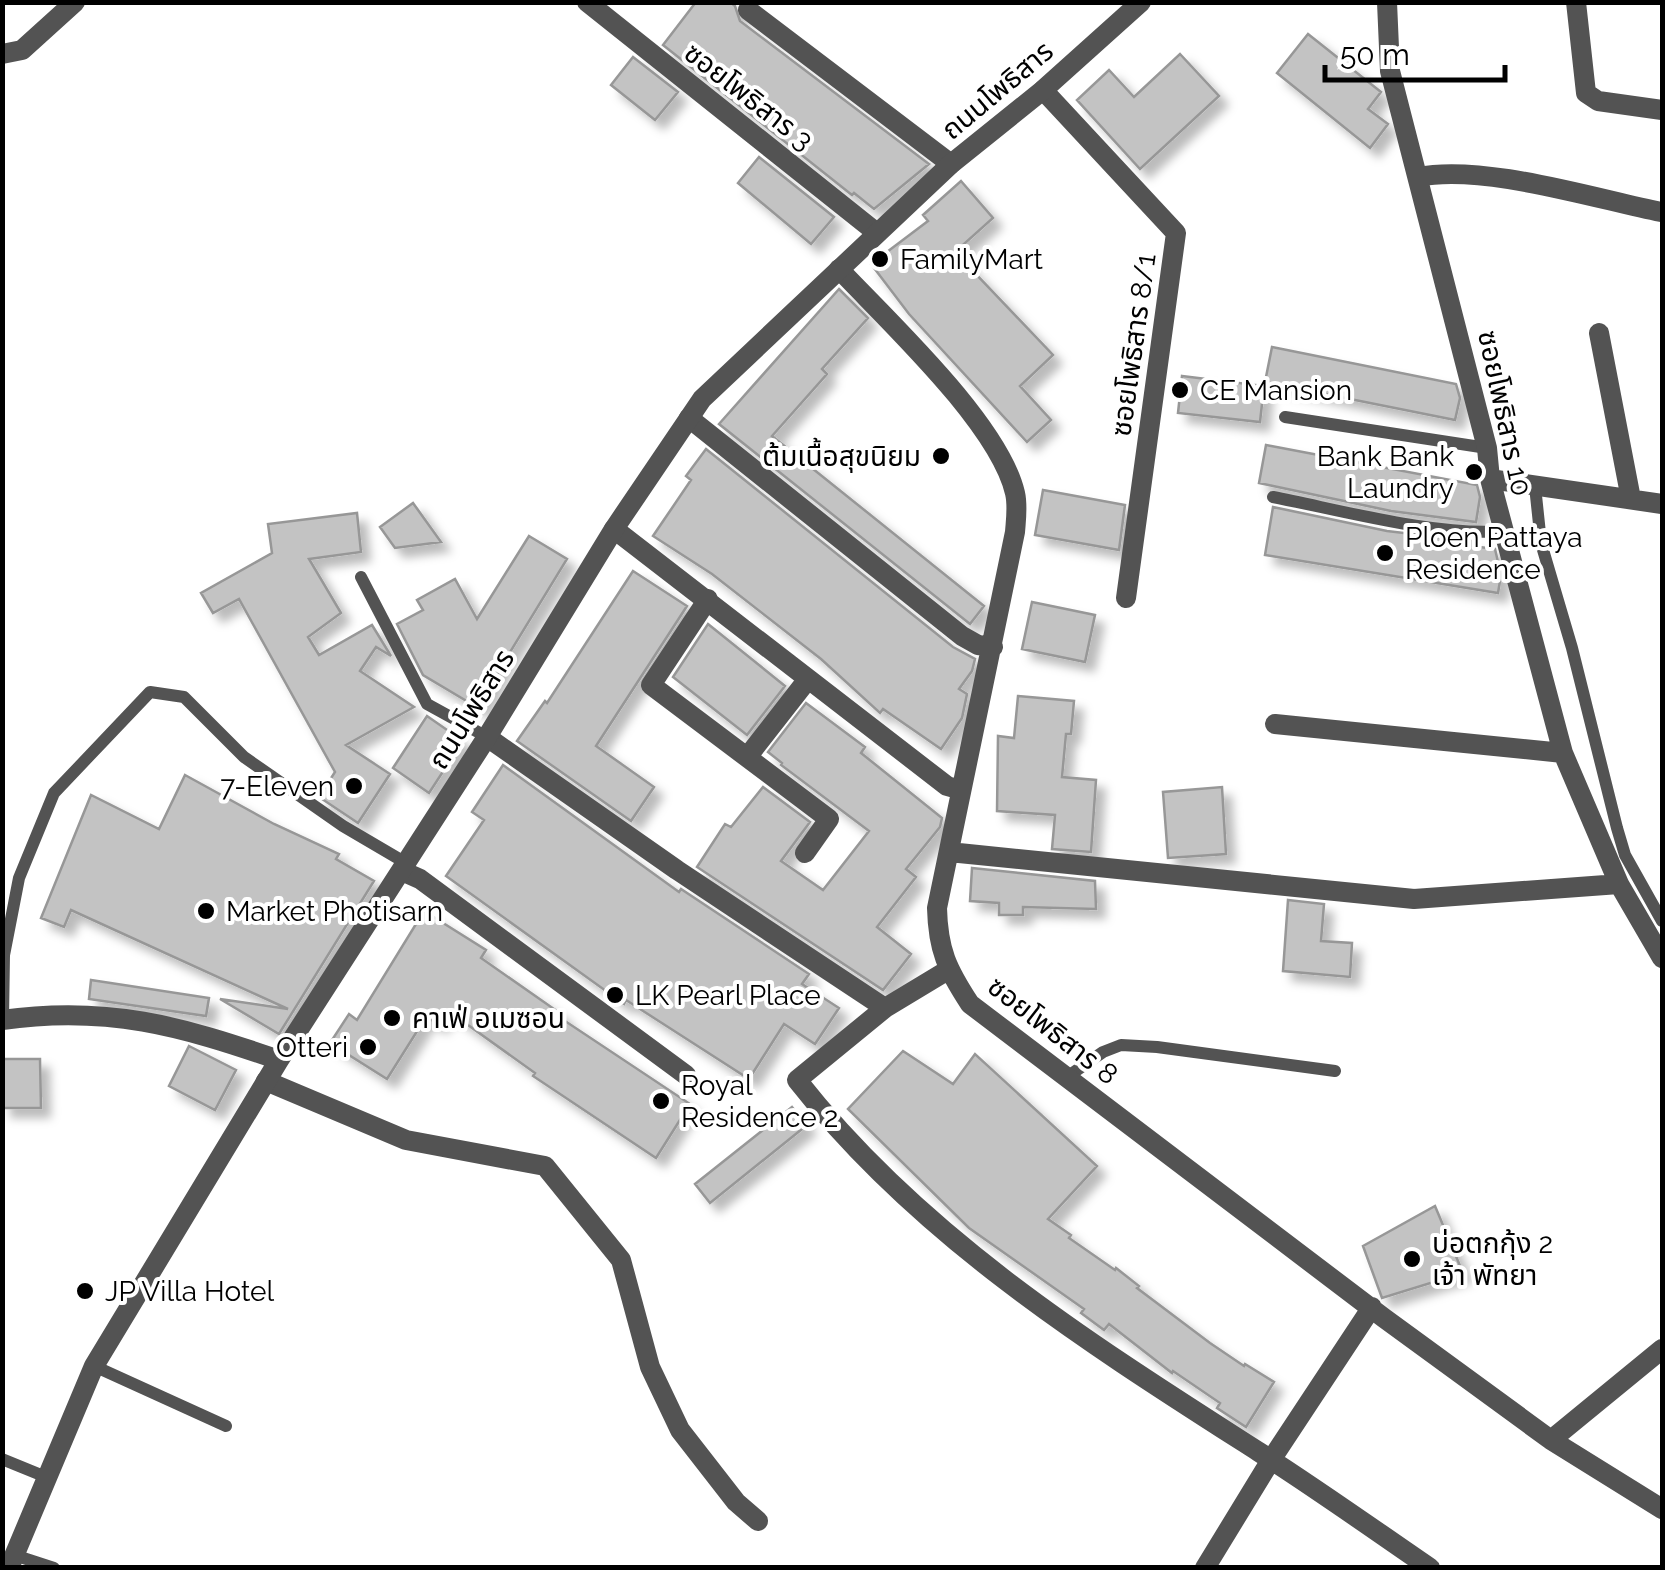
<svg xmlns="http://www.w3.org/2000/svg" width="1665" height="1570" font-family="Raleway,'Noto Sans Thai',sans-serif">
<style>
.building{fill:#c3c3c3;stroke:#979797;stroke-width:2.5;filter:url(#shadow)}
.lines{fill:none;stroke-linecap:round;stroke-linejoin:round}
.service{stroke:#535353;stroke-width:12}
.minor{stroke:#535353;stroke-width:20}
.tertiary{stroke:#535353;stroke-width:20}
.poi-dot{fill:#000;stroke:#fff;stroke-width:4}
.labels{text-anchor:middle;stroke-width:8;stroke-linejoin:round;paint-order:stroke}
.street-label{font-size:28px;fill:#000;stroke:#fff}
.poi-label{font-size:28px;fill:#000;stroke:#fff;text-anchor:start}
</style>
<defs>
<filter id="shadow"><feDropShadow dx="9" dy="9" stdDeviation="5" flood-color="#0004"/></filter>
</defs>
<rect width="100%" height="100%" fill="#fff"/>
<path class="building" d="M696 2H730L735 6 740 21 929 164 874 209 854 193 852 195 663 45Z
M1308 34 1381 92 1368 109 1388 124 1370 148 1277 73Z
M1180 54 1219 96 1140 169 1077 100 1109 70 1134 97Z
M633 57 678 92 655 120 611 85Z
M759 157 834 217 811 244 738 183Z
M961 181 993 218 955 252 1053 355 1020 386 1051 420 1027 442 909 314 871 264 928 221 923 215Z
M839 289 868 318 822 369 827 374 772 436 984 606 970 624 719 424Z
M1272 347 1456 384 1460 398 1455 420 1265 382Z
M1182 376 1264 386 1260 422 1178 413Z
M1266 445 1477 485 1480 497 1476 522 1391 511 1259 483Z
M706 449 953 647 975 659 972 671 959 689 967 694 962 718 941 749 883 709 880 713 821 659 712 574 653 536 691 480 686 476Z
M1043 490 1125 505 1119 550 1035 535Z
M413 503 441 542 395 548 380 527Z
M1273 507 1387 531 1472 541 1471 546 1495 549 1501 575 1498 593 1265 555Z
M357 513 361 552 309 559 341 613 308 637 319 655 372 625 391 656 376 647 360 671 414 707 346 745 390 774 358 823 319 797 335 772 239 599 213 613 201 593 272 553 268 524Z
M529 536 567 559 507 657 480 709 423 675 397 624 423 610 417 600 455 579 477 619Z
M633 571 687 606 596 746 654 787 631 821 517 741 545 701 547 703Z
M1032 602 1095 615 1085 662 1022 649Z
M708 624 785 686 747 735 673 677Z
M1018 696 1074 701 1071 734H1066L1062 777 1096 780 1091 852 1052 849 1055 815 997 811 998 736 1014 738Z
M806 703 865 747 861 753 942 818 940 827 906 869 916 877 877 927 911 954 883 990 697 867 725 824 731 827 763 787 810 822 781 861 823 890 869 831 781 765 782 763 768 752Z
M427 716 463 741 429 793 393 768Z
M503 765 679 892 681 889 809 974 802 984 839 1008 815 1044 784 1024 749 1079 626 1000 624 1004 446 876 484 820 472 812Z
M185 775 274 824 339 854 336 859 374 881 279 1034 220 999 288 1009 71 910 64 927 41 918 91 795 159 829Z
M1222 787 1226 854 1168 858 1163 792Z
M972 868 1095 881 1096 909 1023 907V915H999V903L970 901Z
M1288 900 1324 904 1321 941 1352 943 1350 977 1283 971Z
M424 911 486 950 481 958 564 1016 562 1019 690 1104 656 1158 533 1076 535 1073 447 1010 438 1024 426 1017 387 1079 330 1043 349 1014 357 1020Z
M91 980 209 998 206 1016 89 999Z
M189 1046 236 1070 215 1110 169 1086Z
M903 1051 953 1084 975 1054 1097 1166 1048 1219 1071 1235 1069 1238 1115 1270 1116 1268 1139 1286 1137 1288 1210 1343 1244 1366 1245 1364 1274 1382 1246 1427 1217 1408 1220 1403 1173 1371 1172 1373 1109 1324 1104 1330 1081 1313 1084 1309 969 1228 848 1109Z
M2 1059H40L41 1108H2Z
M792 1107 807 1125 710 1203 695 1184Z
M1435 1206 1463 1273 1382 1298 1363 1246Z"/>
<g class="lines">
<path class="service" d="M1285 417 1487 448
M1535 486 1541 543 1572 648 1617 828 1625 855 1662 921
M1273 497C1340 510 1438 537 1504 531
M361 577 427 704 487 737
M3 1019 4 955 19 878 54 793 150 692 184 697 244 757 343 826 406 863
M1067 1077 1103 1052 1121 1045 1157 1047 1335 1071
M94 1366 226 1426
M2 1459 46 1477
M14 1555 54 1568"/>
<path class="minor" d="M587 2 877 233
M1387 2 1390 71 1487 448 1490 479 1563 753 1619 884 1662 958
M1576 2 1586 93 1598 101 1662 110
M748 10 951 164
M2 54 22 50 75 2
M1043 90 1176 233 1126 598
M1418 177C1484 164 1592 198 1661 212
M839 269C889 322 999 424 1015 493 1018 506 1016 519 1015 532L937 908C938 950 947 969 970 1004L1384 1318 1551 1440 1662 1509
M1599 333 1631 499
M689 418 962 636 978 645 993 647
M1490 479 1662 504
M614 529 947 786 961 790
M708 599 651 685 829 819 805 853
M1275 724 1563 753
M487 737 677 870 885 1008
M748 756 808 679
M949 852 1414 899 1619 884
M402 871 420 879 686 1075
M948 970 885 1008 797 1080C921 1238 1092 1345 1259 1452 1317 1489 1373 1529 1430 1568
M266 1081 406 1140 545 1166 621 1260 650 1367 680 1430 736 1502 758 1521
M1551 1440 1662 1349
M1205 1568 1271 1460 1372 1307"/>
<path class="tertiary" d="M2 1020C107 1005 181 1026 279 1060
M9 1568 94 1366 279 1060 487 737 614 529 702 399 951 164 1043 90 1141 2"/>
</g>
<g class="poi-dot">
<circle cx="880" cy="259" r="10"/>
<circle cx="1180" cy="390" r="10"/>
<circle cx="941" cy="456" r="10"/>
<circle cx="1474" cy="472" r="10"/>
<circle cx="1385" cy="553" r="10"/>
<circle cx="354" cy="786" r="10"/>
<circle cx="206" cy="911" r="10"/>
<circle cx="615" cy="995" r="10"/>
<circle cx="392" cy="1018" r="10"/>
<circle cx="368" cy="1047" r="10"/>
<circle cx="661" cy="1101" r="10"/>
<circle cx="1412" cy="1259" r="10"/>
<circle cx="85" cy="1291" r="10"/>
</g>
<g class="labels">
<g class="street-label">
<text transform="translate(997 90) rotate(-40)" y="10">ถนนโพธิสาร</text>
<text transform="translate(749 96) rotate(38)" y="10">ซอยโพธิสาร 3</text>
<text transform="translate(1133 345) rotate(-82)" y="10">ซอยโพธิสาร 8/1</text>
<text transform="translate(1505 413) rotate(78)" y="10">ซอยโพธิสาร 10</text>
<text transform="translate(471 709) rotate(-58)" y="10">ถนนโพธิสาร</text>
<text transform="translate(1053 1030) rotate(38)" y="10">ซอยโพธิสาร 8</text>
</g>
<g class="poi-label">
<text x="900" y="269">FamilyMart</text>
<text x="1200" y="400">CE Mansion</text>
<text x="921" y="466" text-anchor="end">ต้มเนื้อสุขนิยม</text>
<text x="1454" y="466" text-anchor="end">Bank Bank<tspan x="1454" dy="32">Laundry</tspan></text>
<text x="1405" y="547">Ploen Pattaya<tspan x="1405" dy="32">Residence</tspan></text>
<text x="334" y="796" text-anchor="end">7-Eleven</text>
<text x="226" y="921">Market Photisarn</text>
<text x="635" y="1005">LK Pearl Place</text>
<text x="412" y="1028">คาเฟ่ อเมซอน</text>
<text x="348" y="1057" text-anchor="end">Otteri</text>
<text x="681" y="1095">Royal<tspan x="681" dy="32">Residence 2</tspan></text>
<text x="1432" y="1253">บ่อตกกุ้ง 2<tspan x="1432" dy="32">เจ้า พัทยา</tspan></text>
<text x="105" y="1301">JP Villa Hotel</text>
</g>
</g>
<rect width="1665" height="1570" fill="none" stroke="#000000" stroke-width="10"/>
<path d="M1325 65v15h180v-15" fill="none" stroke="#000000" stroke-width="5"/>
<text x="1340" y="65" font-size="30" fill="#000000" stroke="#ffffff" stroke-width="8" paint-order="stroke">50 m</text>
</svg>
